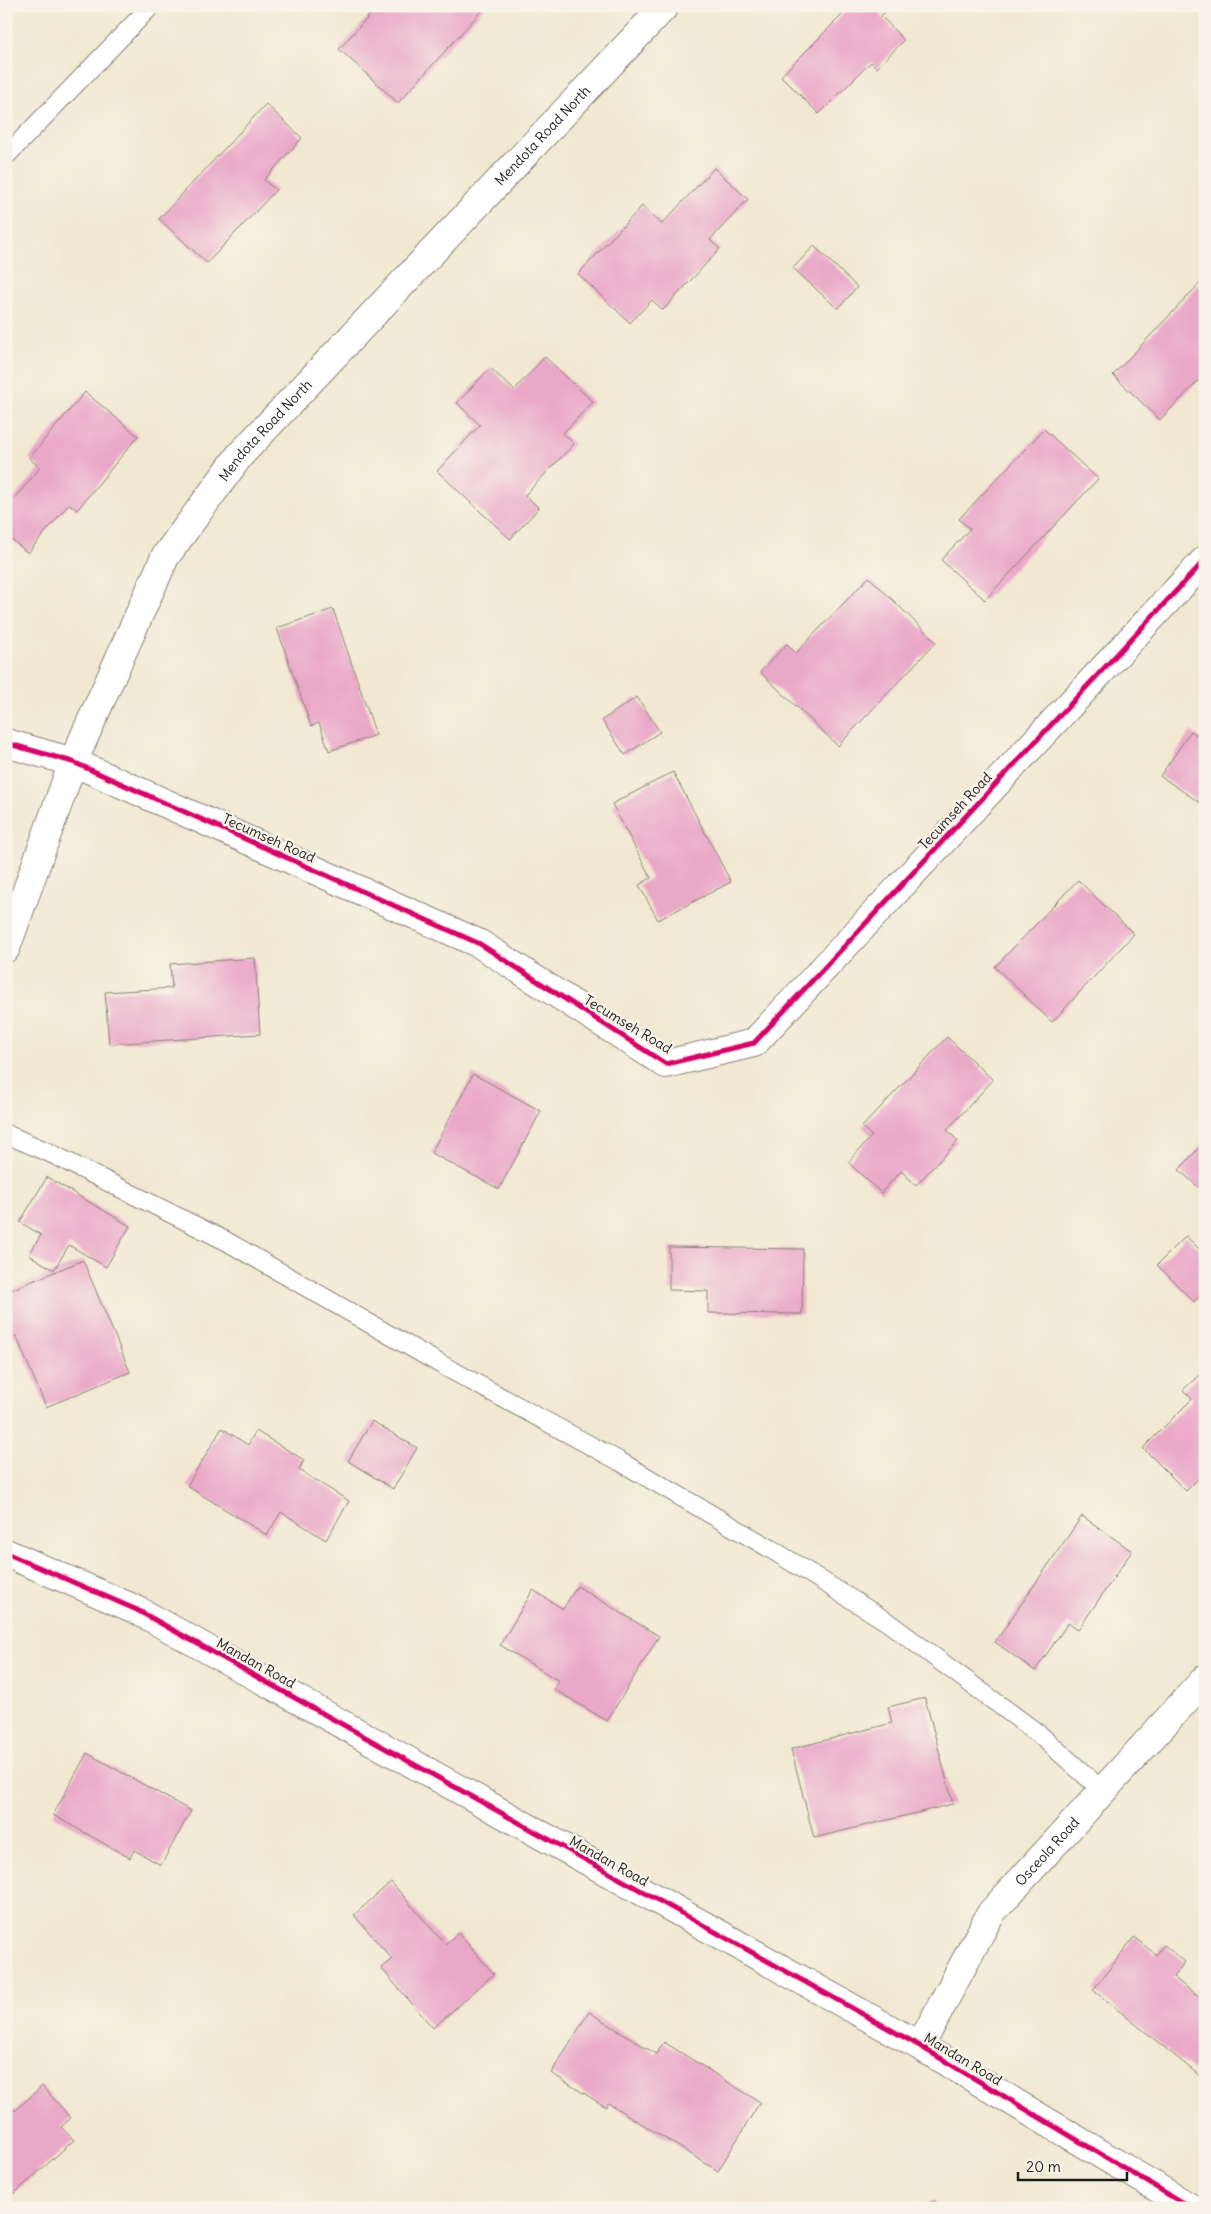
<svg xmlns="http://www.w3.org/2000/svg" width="1211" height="2214" font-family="Delius,sans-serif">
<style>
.building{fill:#eaa8c8}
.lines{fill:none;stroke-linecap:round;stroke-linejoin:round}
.service-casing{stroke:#878276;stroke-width:20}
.minor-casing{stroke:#878276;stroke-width:30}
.service{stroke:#fff;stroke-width:18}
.minor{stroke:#fff;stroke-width:28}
.cycleway-casing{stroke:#f7f3e8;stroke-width:8}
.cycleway{stroke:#d6006c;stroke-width:5}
.labels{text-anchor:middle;stroke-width:5;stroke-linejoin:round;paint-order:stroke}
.street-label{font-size:14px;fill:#1c1c1c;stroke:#f7f3e8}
</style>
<rect width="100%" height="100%" fill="#f7f3e8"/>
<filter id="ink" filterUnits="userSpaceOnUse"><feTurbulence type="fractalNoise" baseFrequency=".02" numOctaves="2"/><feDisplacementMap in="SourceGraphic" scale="10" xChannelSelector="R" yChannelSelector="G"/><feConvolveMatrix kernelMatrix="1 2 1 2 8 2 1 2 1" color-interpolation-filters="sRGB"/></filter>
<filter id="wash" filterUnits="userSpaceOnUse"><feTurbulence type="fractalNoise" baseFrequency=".0096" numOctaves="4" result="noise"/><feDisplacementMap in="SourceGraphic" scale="20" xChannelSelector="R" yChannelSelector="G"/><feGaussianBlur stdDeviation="1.12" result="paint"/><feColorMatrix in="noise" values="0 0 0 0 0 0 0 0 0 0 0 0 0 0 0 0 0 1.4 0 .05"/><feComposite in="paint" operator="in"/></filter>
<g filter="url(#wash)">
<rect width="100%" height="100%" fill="#f2e8d1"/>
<g id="blocks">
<path class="building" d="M378 6H486L398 103 339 49Z
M842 6H891L881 16 904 40 877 68 871 62 819 114 781 76 847 10Z
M266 104 302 138 264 180 276 190 207 263 159 219Z
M714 168 748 199 710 240 720 249 663 310 652 300 630 323 578 274 642 206 662 224Z
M814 246 857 287 838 309 793 268Z
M1205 278V374L1160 420 1113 375Z
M545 357 593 402 563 433 574 444 525 495 539 508 510 539 437 471 480 425 457 403 490 368 514 390Z
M85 392 138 436 77 510 69 504 28 553 6 535V508L40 468 29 458Z
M1044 429 1098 479 985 600 941 560 970 529 959 519Z
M869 577 936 642 838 746 760 672 787 644 796 653Z
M333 609 376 735 329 751 319 723 311 726 277 628Z
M637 697 660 732 625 755 602 720Z
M1191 731 1205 741V806L1160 776Z
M673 772 731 882 658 920 639 885 651 878 612 804Z
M1078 880 1134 934 1052 1022 995 967Z
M255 958 260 1034 109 1044 105 992 172 988 170 964Z
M947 1037 993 1080 947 1130 958 1141 916 1185 901 1171 881 1193 848 1162 872 1136 862 1127Z
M473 1074 541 1111 499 1189 431 1153Z
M1205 1141V1193L1179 1170Z
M47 1177 130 1226 106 1267 69 1245 54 1270 29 1255 41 1235 20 1222Z
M1186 1236 1205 1255V1291L1194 1302 1157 1265Z
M669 1247 803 1249 802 1314 708 1313V1291L669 1290Z
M83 1260 130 1372 46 1407 16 1336 8 1339 6 1335V1292Z
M1199 1375 1205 1381V1472L1186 1491 1143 1448 1192 1399 1183 1390Z
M372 1421 417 1448 393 1489 348 1461Z
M222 1428 248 1445 256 1431 304 1460 299 1470 349 1501 326 1540 281 1512 267 1535 187 1486Z
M1082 1516 1132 1551 1078 1630 1068 1623 1035 1671 995 1642Z
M577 1586 659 1636 607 1721 554 1689 559 1681 500 1645 533 1590 563 1609Z
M925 1698 953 1804 814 1838 791 1749 892 1723 888 1707Z
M87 1753 191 1811 161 1865 134 1850 130 1858 53 1815Z
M391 1882 445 1944 458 1933 494 1974 433 2028 381 1968 392 1959 354 1915Z
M1134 1937 1156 1955 1164 1945 1185 1962 1173 1977 1205 2002V2080L1093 1990Z
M589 2012 656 2054 664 2042 760 2102 718 2171 608 2103 606 2107 551 2073Z
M42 2086 71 2118 61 2127 74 2140 6 2201V2101L15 2111Z
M935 2201 937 2208H914V2207Z"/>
</g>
</g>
<g filter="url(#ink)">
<use href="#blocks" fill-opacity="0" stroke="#878276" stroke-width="1"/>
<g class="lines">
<g class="service-casing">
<path id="service" d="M6 156 151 6
M6 1134 50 1153 226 1241 442 1365 619 1461 771 1549 886 1621 1040 1735 1103 1791"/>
</g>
<g class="minor-casing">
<g id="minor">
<path d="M6 743 73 762 480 944 666 1064 754 1043 1205 560"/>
<path id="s1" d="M6 948 73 762 165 557 240 455 665 6"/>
<path d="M6 1553 137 1610 920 2046 1191 2208"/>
<path id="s2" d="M920 2046 991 1913 1205 1679"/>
</g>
</g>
<use href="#service" class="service"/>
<use href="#minor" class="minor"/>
<g class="cycleway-casing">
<path id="cycleway" d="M6 743 73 762 480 944 666 1064 754 1043 1205 560
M6 1553 137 1610 920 2046 1191 2208"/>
</g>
<use href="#cycleway" class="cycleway"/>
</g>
</g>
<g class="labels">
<g class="street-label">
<text dy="5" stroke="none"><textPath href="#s1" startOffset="989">Mendota Road North</textPath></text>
<text dy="5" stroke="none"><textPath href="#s1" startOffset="584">Mendota Road North</textPath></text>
<text transform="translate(955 811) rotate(-47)" y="5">Tecumseh Road</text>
<text transform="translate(269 838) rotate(24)" y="5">Tecumseh Road</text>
<text transform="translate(628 1024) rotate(31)" y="5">Tecumseh Road</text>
<text transform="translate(256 1663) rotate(29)" y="5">Mandan Road</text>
<text dy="5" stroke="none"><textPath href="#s2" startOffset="234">Osceola Road</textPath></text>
<text transform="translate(609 1861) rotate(29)" y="5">Mandan Road</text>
<text transform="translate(963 2059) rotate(31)" y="5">Mandan Road</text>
</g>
</g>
<rect width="1211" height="2214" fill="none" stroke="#f7f3e8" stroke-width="25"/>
<path d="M1018 2172v8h109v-8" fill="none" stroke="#1c1c1c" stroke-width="2.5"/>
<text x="1026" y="2172" font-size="15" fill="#1c1c1c" stroke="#f7f3e8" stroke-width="4" paint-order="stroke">20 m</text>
</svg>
